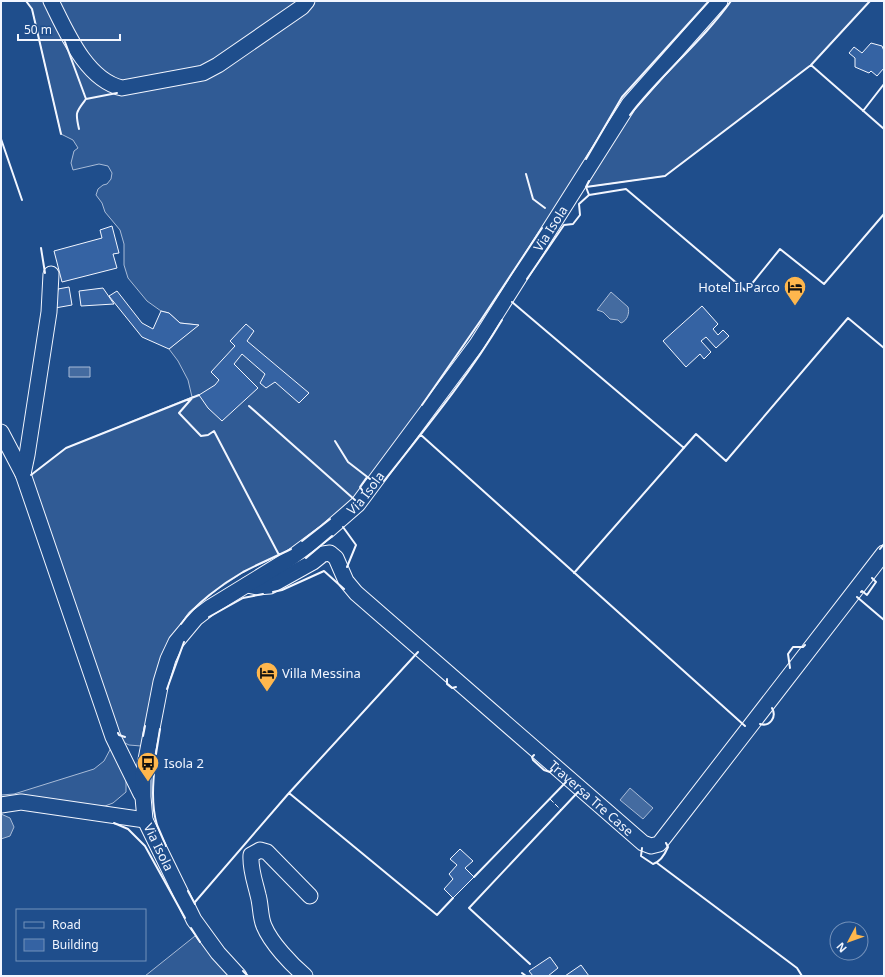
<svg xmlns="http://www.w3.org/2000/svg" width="885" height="977" font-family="'Noto Sans',sans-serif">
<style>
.built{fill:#305b95;stroke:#a8bbd7}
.water{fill:#446ba0;stroke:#a8bbd7}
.building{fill:#3563a3;stroke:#f2f6ff}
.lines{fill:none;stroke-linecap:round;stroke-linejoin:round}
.minor-casing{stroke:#f2f6ff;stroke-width:17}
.minor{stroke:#1f4e8c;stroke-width:15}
.fence{stroke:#f2f6ff;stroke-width:1;stroke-dasharray:5 2;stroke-linecap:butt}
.wall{stroke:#f2f6ff;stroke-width:2}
.labels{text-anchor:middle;stroke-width:3;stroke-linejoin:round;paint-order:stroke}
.street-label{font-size:13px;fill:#f2f6ff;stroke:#1f4e8c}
.poi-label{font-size:13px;fill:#f2f6ff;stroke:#1f4e8c;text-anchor:start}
</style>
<rect width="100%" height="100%" fill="#1f4e8c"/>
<path class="built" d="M26 1H48L99 84 199 78 313 1H709L622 97 569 187 481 320 371 480 355 500 291 549 242 573 218 589 189 612 169 641 156 681 141 746 129 745 121 741 31 475 66 448 192 397 188 380 178 361 169 349 198 325 180 323 169 313 161 311 147 301 128 278 124 265V244L120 230 105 212 102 203 96 195 98 189 103 185 107 184 111 179 112 173 108 166 99 164 73 170 71 163 74 151 78 148 73 140 61 134 32 9Z
M57 1H301L204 67 120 81 99 68 82 46Z
M731 1H870L811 65 665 176 586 187 625 122 635 108 707 31Z
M112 746 123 770 126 781V792L113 803 105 806H93L1 801V795L14 794 94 769 104 761Z
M195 936 230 976H145Z"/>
<path class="water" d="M611 292 628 307C630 313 627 321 621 323L618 320 610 319 603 312 597 310Z
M69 367H90V377H69Z
M630 788 653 808 643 819 620 800Z
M1 814 10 818 14 827 10 836 1 839Z"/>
<path class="building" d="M871 43 882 46 884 51V68L877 76 871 71 869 73 855 67V58L849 53 854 47 862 53Z
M112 226 119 253 113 254 117 268 62 282 54 251 102 238 100 230Z
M69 287 72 305 55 308 58 289Z
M103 288 114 304 81 306 79 291Z
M117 291 142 323 153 329 161 311 169 313 180 323 199 325 169 349 142 337 109 296Z
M702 306 718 324 713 329 718 335 723 330 729 336 716 348 706 337 701 341 711 352 704 359 700 354 686 367 663 341Z
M246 324 254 331 247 341 309 393 299 403 275 382 266 388 260 383 265 374 242 354 234 364 258 388 222 421 208 408 199 395 215 385 219 380 211 372 235 346 230 341Z
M460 849 473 861 465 868 474 877 453 898 444 889 453 879 449 874 457 865 450 859Z
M550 957 558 968 548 976H533L529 971Z
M581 965 589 976H565Z"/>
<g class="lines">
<g class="minor-casing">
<g id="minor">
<path d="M51 1C66 31 86 80 122 88L203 73 218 65 302 7 307 1"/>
<path d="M1 432 23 474 113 737 141 794"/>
<path d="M23 474 27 455 49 312 51 274"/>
<path id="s1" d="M247 585 257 587 270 586 313 562 323 554 330 553 336 558 346 581 356 593 643 843 651 846 659 844 884 553"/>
<path d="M1 805 21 802 145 820"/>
<path id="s2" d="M239 976 218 953 194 920 145 820 143 797V775L161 682 168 659 176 642 196 618 209 608 292 557 327 531 358 504 477 344 629 104 720 1"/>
<path d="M305 976C291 964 271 943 264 926 260 917 261 905 258 895 255 882 250 869 251 855L260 850 267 852 310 896"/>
</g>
</g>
<use href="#minor" class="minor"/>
<path class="fence" d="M550 799 561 810"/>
<path class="wall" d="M26 1 32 9 61 134
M65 42 86 99 117 93
M811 65 884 129
M863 111 884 84
M630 115C661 74 702 42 731 1
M79 129C75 112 76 112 86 99
M1 139 22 200
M586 159 622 97 709 1
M526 174 533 199 545 208
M586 187 665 176 811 65 870 1
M589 195 626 189 746 291 780 249 824 284 884 214
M41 248 45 273
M527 279 564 225 573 224 580 215 579 204 589 195 586 187 589 181
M512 302 684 448
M193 397 179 413 201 436 208 435 214 431 279 555
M422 405 481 320 542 228
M249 406 355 500
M421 435 745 726
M335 441 348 462 370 479
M31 475 66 448 199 395
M384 481C425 429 468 377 502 320
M362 490 360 487 367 477
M343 527 356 545 347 567
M302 541 330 519
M880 549 884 544
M306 558 332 536
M574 573 696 434 726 461 848 318 884 348
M273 592 282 590 324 571 344 589
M861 592 862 591 867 595 876 582 872 578
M857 597 884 620
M209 617 243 598 263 594
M181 624C195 604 222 584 243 572 258 564 275 557 291 549
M790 668 788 654 793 647H803L805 645
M447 679V684L452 688 456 687
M167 689 184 642
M760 724C770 727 777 717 772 708
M118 733 119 735 125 737
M143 736 145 726
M156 754 160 729
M534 755 532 757 533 760 544 770 550 772 552 770
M155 762C153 782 151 805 157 825 160 832 163 839 166 846
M289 793 437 915 453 898
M114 823 128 829 145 846 185 918
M642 848 641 856 653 864C660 862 665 854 668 847L666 843
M657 863 797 968 802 976
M474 877 566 782
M188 891 195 904
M195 902 289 793 418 652
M191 928 200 942
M530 964 469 908 578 792
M243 971 248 976
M522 973 526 976"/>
</g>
<defs>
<g id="hotel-pin" transform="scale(1.15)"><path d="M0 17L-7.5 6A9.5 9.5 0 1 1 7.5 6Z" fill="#ffb74d" stroke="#1f4e8c"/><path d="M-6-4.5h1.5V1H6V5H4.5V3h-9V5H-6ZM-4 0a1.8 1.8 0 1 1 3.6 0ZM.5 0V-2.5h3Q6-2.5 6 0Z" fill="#111"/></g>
<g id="bus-pin" transform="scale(1.15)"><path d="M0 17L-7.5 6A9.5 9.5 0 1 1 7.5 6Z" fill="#ffb74d" stroke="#1f4e8c"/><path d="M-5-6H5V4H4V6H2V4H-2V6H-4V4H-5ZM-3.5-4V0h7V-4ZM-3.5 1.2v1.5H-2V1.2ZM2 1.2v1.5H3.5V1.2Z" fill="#111"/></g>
</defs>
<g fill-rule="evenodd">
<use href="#hotel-pin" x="795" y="287"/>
<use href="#hotel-pin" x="267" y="673"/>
<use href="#bus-pin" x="148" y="763"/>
</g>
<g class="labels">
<g class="street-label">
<text dy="5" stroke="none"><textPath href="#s2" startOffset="932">Via Isola</textPath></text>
<text dy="5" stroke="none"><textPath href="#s2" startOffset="609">Via Isola</textPath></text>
<text dy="5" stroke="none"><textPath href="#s1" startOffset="453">Traversa Tre Case</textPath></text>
<text transform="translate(159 847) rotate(64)" y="5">Via Isola</text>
</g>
<g class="poi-label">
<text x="780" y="292" text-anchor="end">Hotel Il Parco</text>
<text x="282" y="678">Villa Messina</text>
<text x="164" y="768">Isola 2</text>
</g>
</g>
<rect width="885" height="977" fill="none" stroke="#f2f6ff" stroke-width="4"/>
<rect x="16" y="909" width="130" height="52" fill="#1f4e8c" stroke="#7391ba"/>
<rect x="24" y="922" width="20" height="6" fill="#1f4e8c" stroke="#7391ba"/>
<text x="52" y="929" font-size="12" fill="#f2f6ff">Road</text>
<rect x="24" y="939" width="20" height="12" fill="#3563a3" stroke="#7391ba"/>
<text x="52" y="949" font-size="12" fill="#f2f6ff">Building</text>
<g transform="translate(849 941) rotate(229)"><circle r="19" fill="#1f4e8c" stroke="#7391ba"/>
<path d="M0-3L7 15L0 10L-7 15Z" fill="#ffb74d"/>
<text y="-6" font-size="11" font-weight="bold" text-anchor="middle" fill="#f2f6ff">N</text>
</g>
<path d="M18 34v6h102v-6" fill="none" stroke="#f2f6ff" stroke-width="2"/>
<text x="24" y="34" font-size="12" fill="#f2f6ff" stroke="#1f4e8c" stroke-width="3" paint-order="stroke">50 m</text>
</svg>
